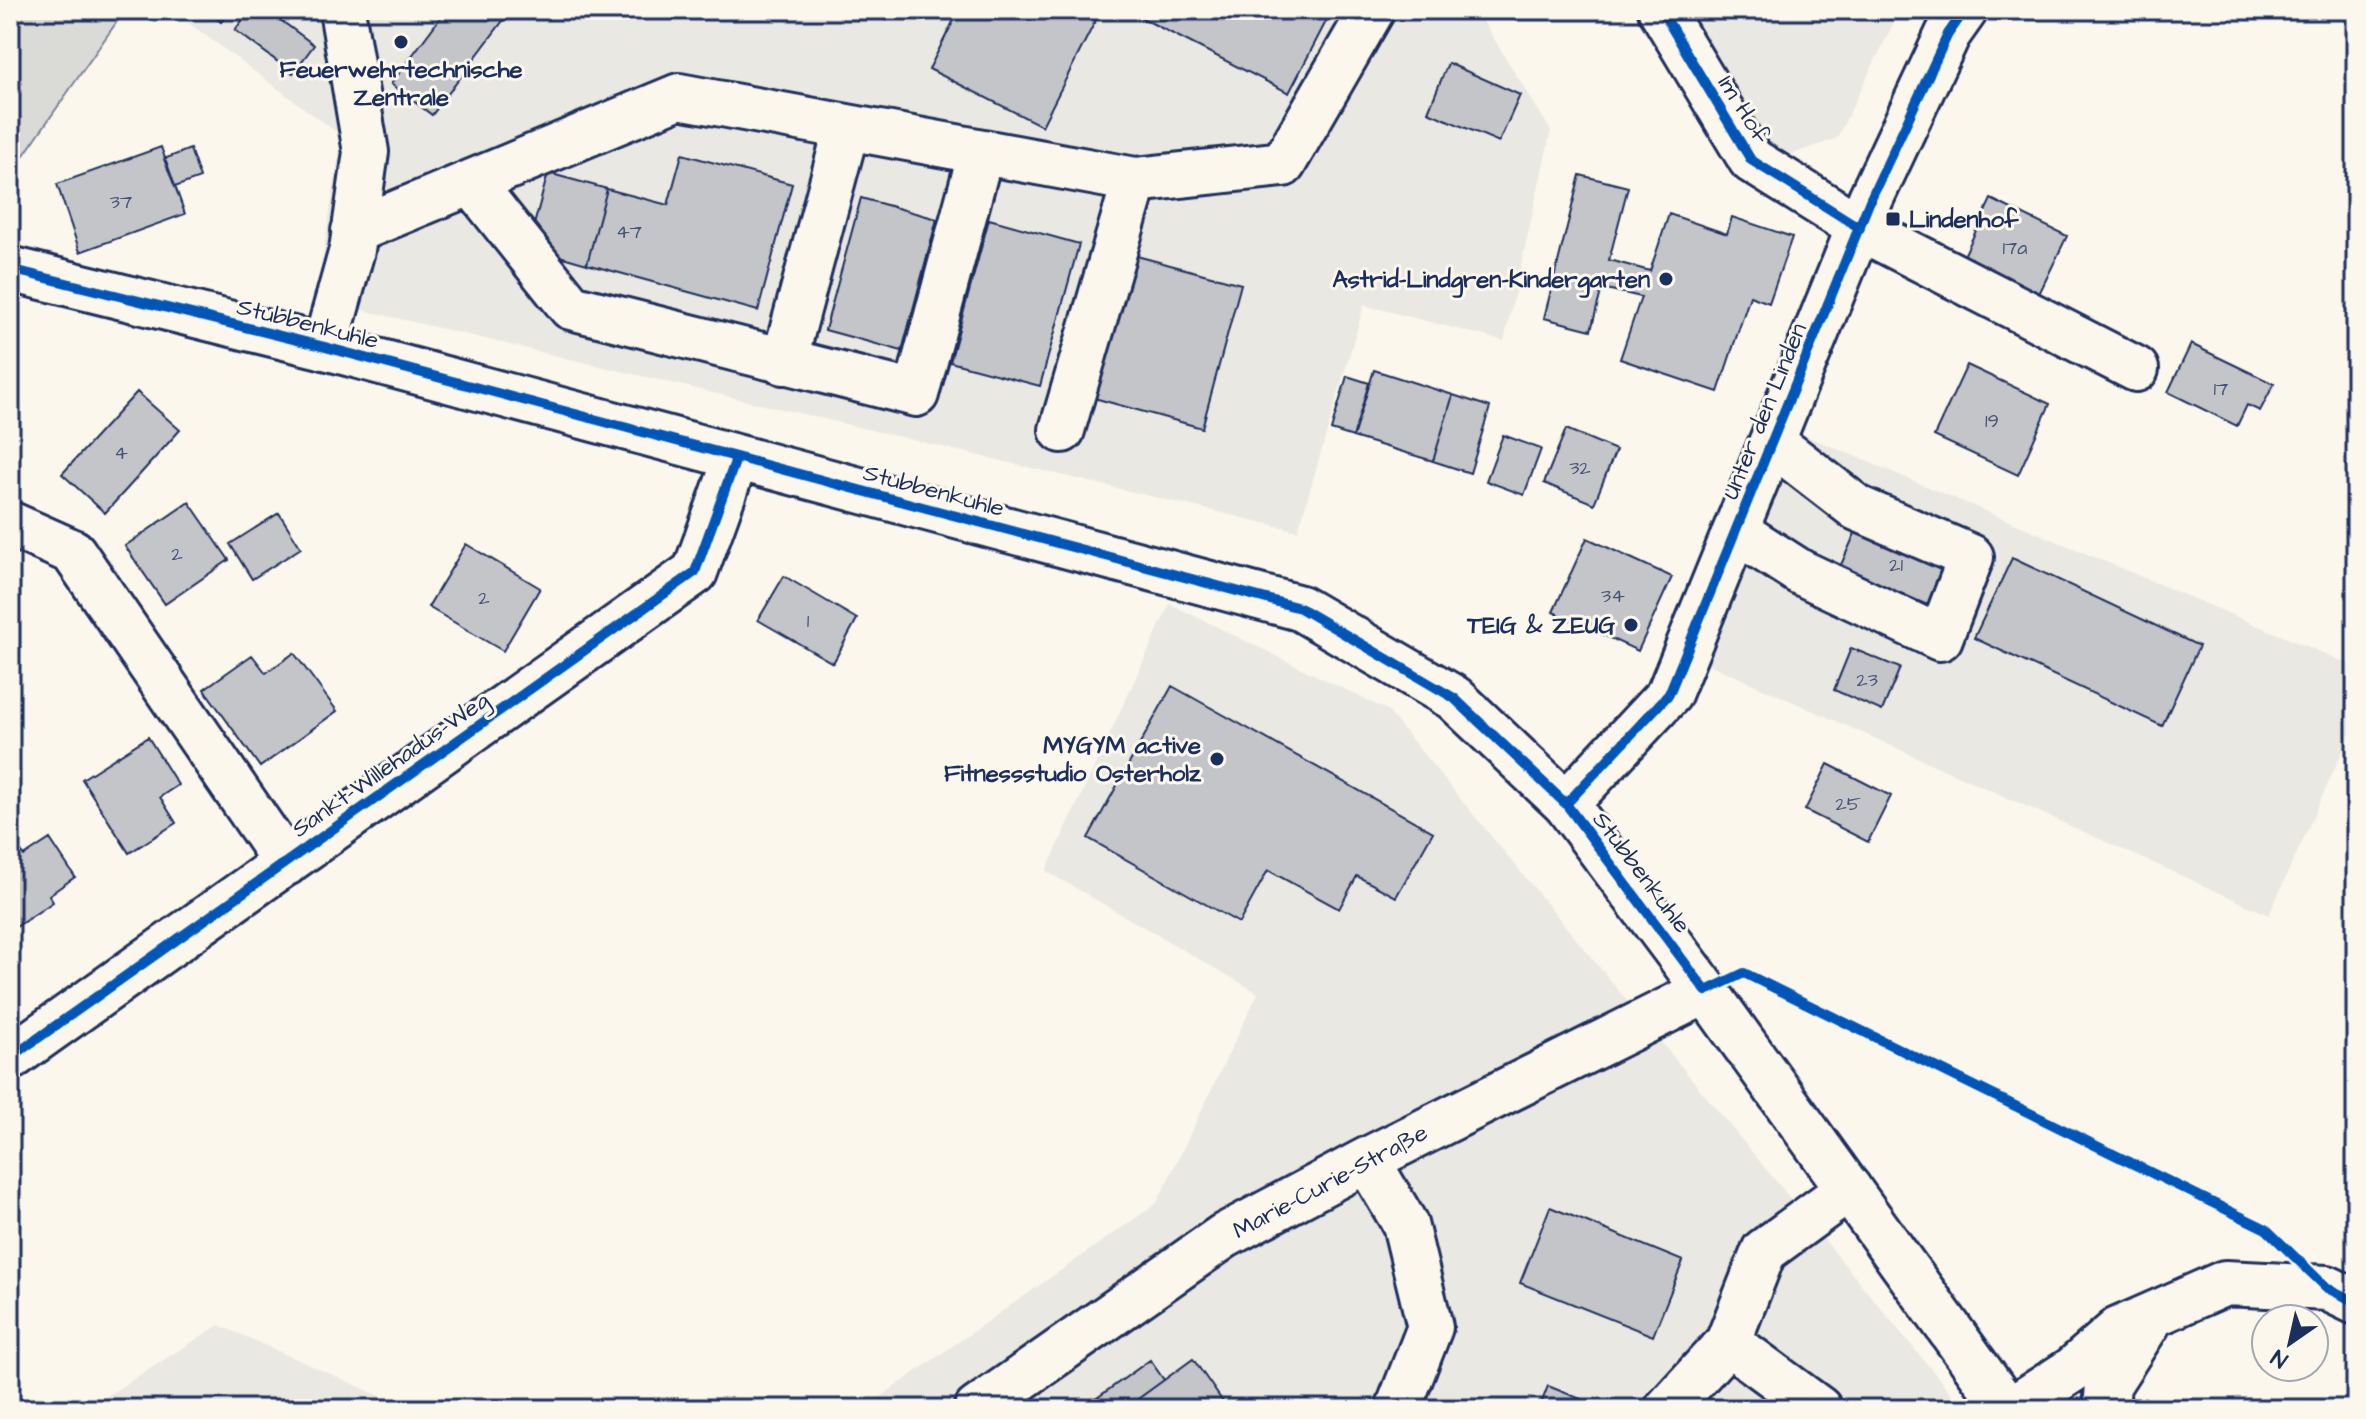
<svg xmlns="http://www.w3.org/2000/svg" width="2366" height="1419" font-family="'Architects Daughter',sans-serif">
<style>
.built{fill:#eae8e2}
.green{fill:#dadad7;stroke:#7a849a;stroke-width:2}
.building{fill:#c3c5c9;stroke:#1b2f5e;stroke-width:2}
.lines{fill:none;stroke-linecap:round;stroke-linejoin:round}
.minor-casing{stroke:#1b2f5e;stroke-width:50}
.major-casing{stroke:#1b2f5e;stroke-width:50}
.minor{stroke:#fbf7ec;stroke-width:44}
.major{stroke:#fbf7ec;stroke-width:44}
.cycleway-casing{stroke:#fbf7ec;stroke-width:15}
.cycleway{stroke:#0057b8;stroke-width:10}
.poi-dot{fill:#1b2f5e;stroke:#fbf7ec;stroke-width:3}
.labels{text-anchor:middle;stroke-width:6;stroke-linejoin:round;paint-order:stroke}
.number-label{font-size:20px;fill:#455479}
.poi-label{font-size:24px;font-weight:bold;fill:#1b2f5e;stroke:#fbf7ec;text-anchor:end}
.street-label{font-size:24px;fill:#1b2f5e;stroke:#fbf7ec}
</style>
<rect width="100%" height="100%" fill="#fbf7ec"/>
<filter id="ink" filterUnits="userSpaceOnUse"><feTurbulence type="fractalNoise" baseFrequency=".0125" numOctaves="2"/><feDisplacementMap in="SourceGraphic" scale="16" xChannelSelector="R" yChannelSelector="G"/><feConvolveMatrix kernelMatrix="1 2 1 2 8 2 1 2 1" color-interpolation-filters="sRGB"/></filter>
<g filter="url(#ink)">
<path class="built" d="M171 10H1476L1551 131 1504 341 1364 305 1298 531 316 299 342 136Z
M1682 10H1900L1837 138 1785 157 1755 133Z
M1802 434 2356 667V721L2269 915 1704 662Z
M1170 604 1387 710 1964 1409H863L1157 1203 1258 993 1046 871Z
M219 1325 410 1409H86Z"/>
<path class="green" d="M10 10H125L10 175Z"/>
<path class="building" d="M207 10H231L221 22Z
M250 10H267L314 45 293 73 235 30Z
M446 10H511L432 115 391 84Z
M959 10H1101L1042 126 929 69Z
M1126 10H1332L1289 93Z
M1836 10H1869L1865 19Z
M1448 63 1520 95 1499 142 1428 112Z
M161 147 185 214 80 252 57 184Z
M190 149 200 178 175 187 164 159Z
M682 154 792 184 758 311 587 264 607 189 668 205Z
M548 173 607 189 587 264 528 247Z
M1580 175 1628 187 1609 260 1650 271 1669 214 1727 234 1732 217 1792 237 1769 303 1750 296 1718 392 1620 359 1641 297 1602 288 1591 330 1544 318Z
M861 198 937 219 902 351 825 330Z
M1991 199 2067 236 2039 294 1963 258Z
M989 219 1079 244 1040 386 950 362Z
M1133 255 1241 284 1202 428 1094 398Z
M2191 344 2274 384 2260 411 2247 405 2237 426 2168 392Z
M1967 365 2050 404 2018 475 1934 436Z
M1374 370 1453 395 1433 461 1353 437Z
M1347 376 1369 383 1353 437 1331 430Z
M137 392 180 430 105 513 62 474Z
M1453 395 1490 407 1470 473 1433 461Z
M1566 429 1616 450 1594 504 1544 483Z
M1503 435 1541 449 1524 495 1486 481Z
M189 502 229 560 165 604 125 546Z
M279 513 301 548 252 579 230 544Z
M1860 522 1952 561 1932 607 1840 567Z
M1587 538 1672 577 1638 651 1553 612Z
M466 544 540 588 503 651 428 607Z
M2012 558 2199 646 2162 726 1974 638Z
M784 576 857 619 833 663 758 620Z
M1851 648 1900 668 1882 711 1834 690Z
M294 653 337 711 260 767 204 689 252 655 266 673Z
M1172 686 1433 832 1396 897 1357 876 1339 909 1268 870 1239 923 1088 838Z
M148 737 178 785 160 797 176 823 129 853 82 779Z
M1828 764 1891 796 1868 842 1805 810Z
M50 839 75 877 49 895 53 902 10 931V847L15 843 24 856Z
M1550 1207 1683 1261 1653 1336 1520 1283Z
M1193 1359 1228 1409H1124L1164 1380Z
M1150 1360 1164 1380 1124 1409H1105L1097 1398Z
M1548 1386 1591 1403 1589 1409H1539Z"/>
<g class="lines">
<g class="minor-casing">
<path id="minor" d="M1661 10 1751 160 1860 228 2136 369
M472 183 571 307 916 394 981 152
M354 231 679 96 1135 180 1283 164 1372 10
M325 347 352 250 366 152 342 10
M784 362 847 127
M1062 430 1135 180
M10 524 73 552 286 863
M1736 531 1800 572 1940 638 1971 557 1857 508 1773 443
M1566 804 1669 694 1871 198 1948 34 1965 10
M10 1058 695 572 736 459
M1367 1160 1405 1224 1430 1327 1398 1409
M1728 1342 1819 1409
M977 1409 1224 1236 1367 1160 1706 991
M1667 1409 1728 1342 1764 1251 1849 1189
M2012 1409 2072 1370 2118 1330 2225 1283 2327 1288 2356 1302
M2106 1409 2108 1385 2148 1323"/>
</g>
<g class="major-casing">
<path id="major" d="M10 269 325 347 1300 608 1454 698 1566 804 1706 991 2007 1409"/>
</g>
<use href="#minor" class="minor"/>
<use href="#major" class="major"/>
<g class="cycleway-casing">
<path id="cycleway" d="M1661 10 1751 160 1860 228
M10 269 325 347 1300 608 1454 698 1566 804 1706 991 1744 973 2266 1229 2327 1288 2356 1302
M1566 804 1669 694 1871 198 1948 34 1965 10
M10 1058 695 572 736 459"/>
</g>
<use href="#cycleway" class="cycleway"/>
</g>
</g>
<g class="poi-dot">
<circle cx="401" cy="42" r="8"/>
<rect x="1885" y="211" width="16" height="16" rx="4"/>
<circle cx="1666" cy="279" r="8"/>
<circle cx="1631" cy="625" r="8"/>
<circle cx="1217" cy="759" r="8"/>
</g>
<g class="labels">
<g class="number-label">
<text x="121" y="208">37</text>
<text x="629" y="238">47</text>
<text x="2015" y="254">17a</text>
<text x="2221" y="395">17</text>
<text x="1992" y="427">19</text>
<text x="121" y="459">4</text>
<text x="1580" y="474">32</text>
<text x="177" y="560">2</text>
<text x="1896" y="571">21</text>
<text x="1613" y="602">34</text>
<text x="484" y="604">2</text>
<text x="808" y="627">1</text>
<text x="1867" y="686">23</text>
<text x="1848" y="810">25</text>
</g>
<g class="poi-label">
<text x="401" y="77" text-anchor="middle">Feuerwehrtechnische<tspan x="401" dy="28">Zentrale</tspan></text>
<text x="1909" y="227" text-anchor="start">Lindenhof</text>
<text x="1650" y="287">Astrid-Lindgren-Kindergarten</text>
<text x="1615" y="633">TEIG &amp; ZEUG</text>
<text x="1201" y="753">MYGYM active<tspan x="1201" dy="28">Fitnessstudio Osterholz</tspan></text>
</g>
<g class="street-label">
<text transform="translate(1744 109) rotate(58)" y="8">Im Hof</text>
<text transform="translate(308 323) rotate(14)" y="8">Stubbenkuhle</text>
<text transform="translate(1764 411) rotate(-68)" y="8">Unter den Linden</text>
<text transform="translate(934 490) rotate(15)" y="8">Stubbenkuhle</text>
<text transform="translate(390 764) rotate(-35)" y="8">Sankt-Willehadus-Weg</text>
<text transform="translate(1642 872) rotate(53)" y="8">Stubbenkuhle</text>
<text transform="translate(1330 1181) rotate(-28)" y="8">Marie-Curie-Straße</text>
</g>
</g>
<rect width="2366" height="1419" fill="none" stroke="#fbf7ec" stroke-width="40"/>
<rect x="20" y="20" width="2326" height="1379" fill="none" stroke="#1b2f5e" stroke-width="3" filter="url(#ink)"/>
<g transform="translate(2290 1343) rotate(214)"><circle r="38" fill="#fbf7ec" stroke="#a1a7b3" stroke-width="2"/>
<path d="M0-6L14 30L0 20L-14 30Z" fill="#1b2f5e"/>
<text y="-12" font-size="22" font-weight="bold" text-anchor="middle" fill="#1b2f5e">N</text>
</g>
</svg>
